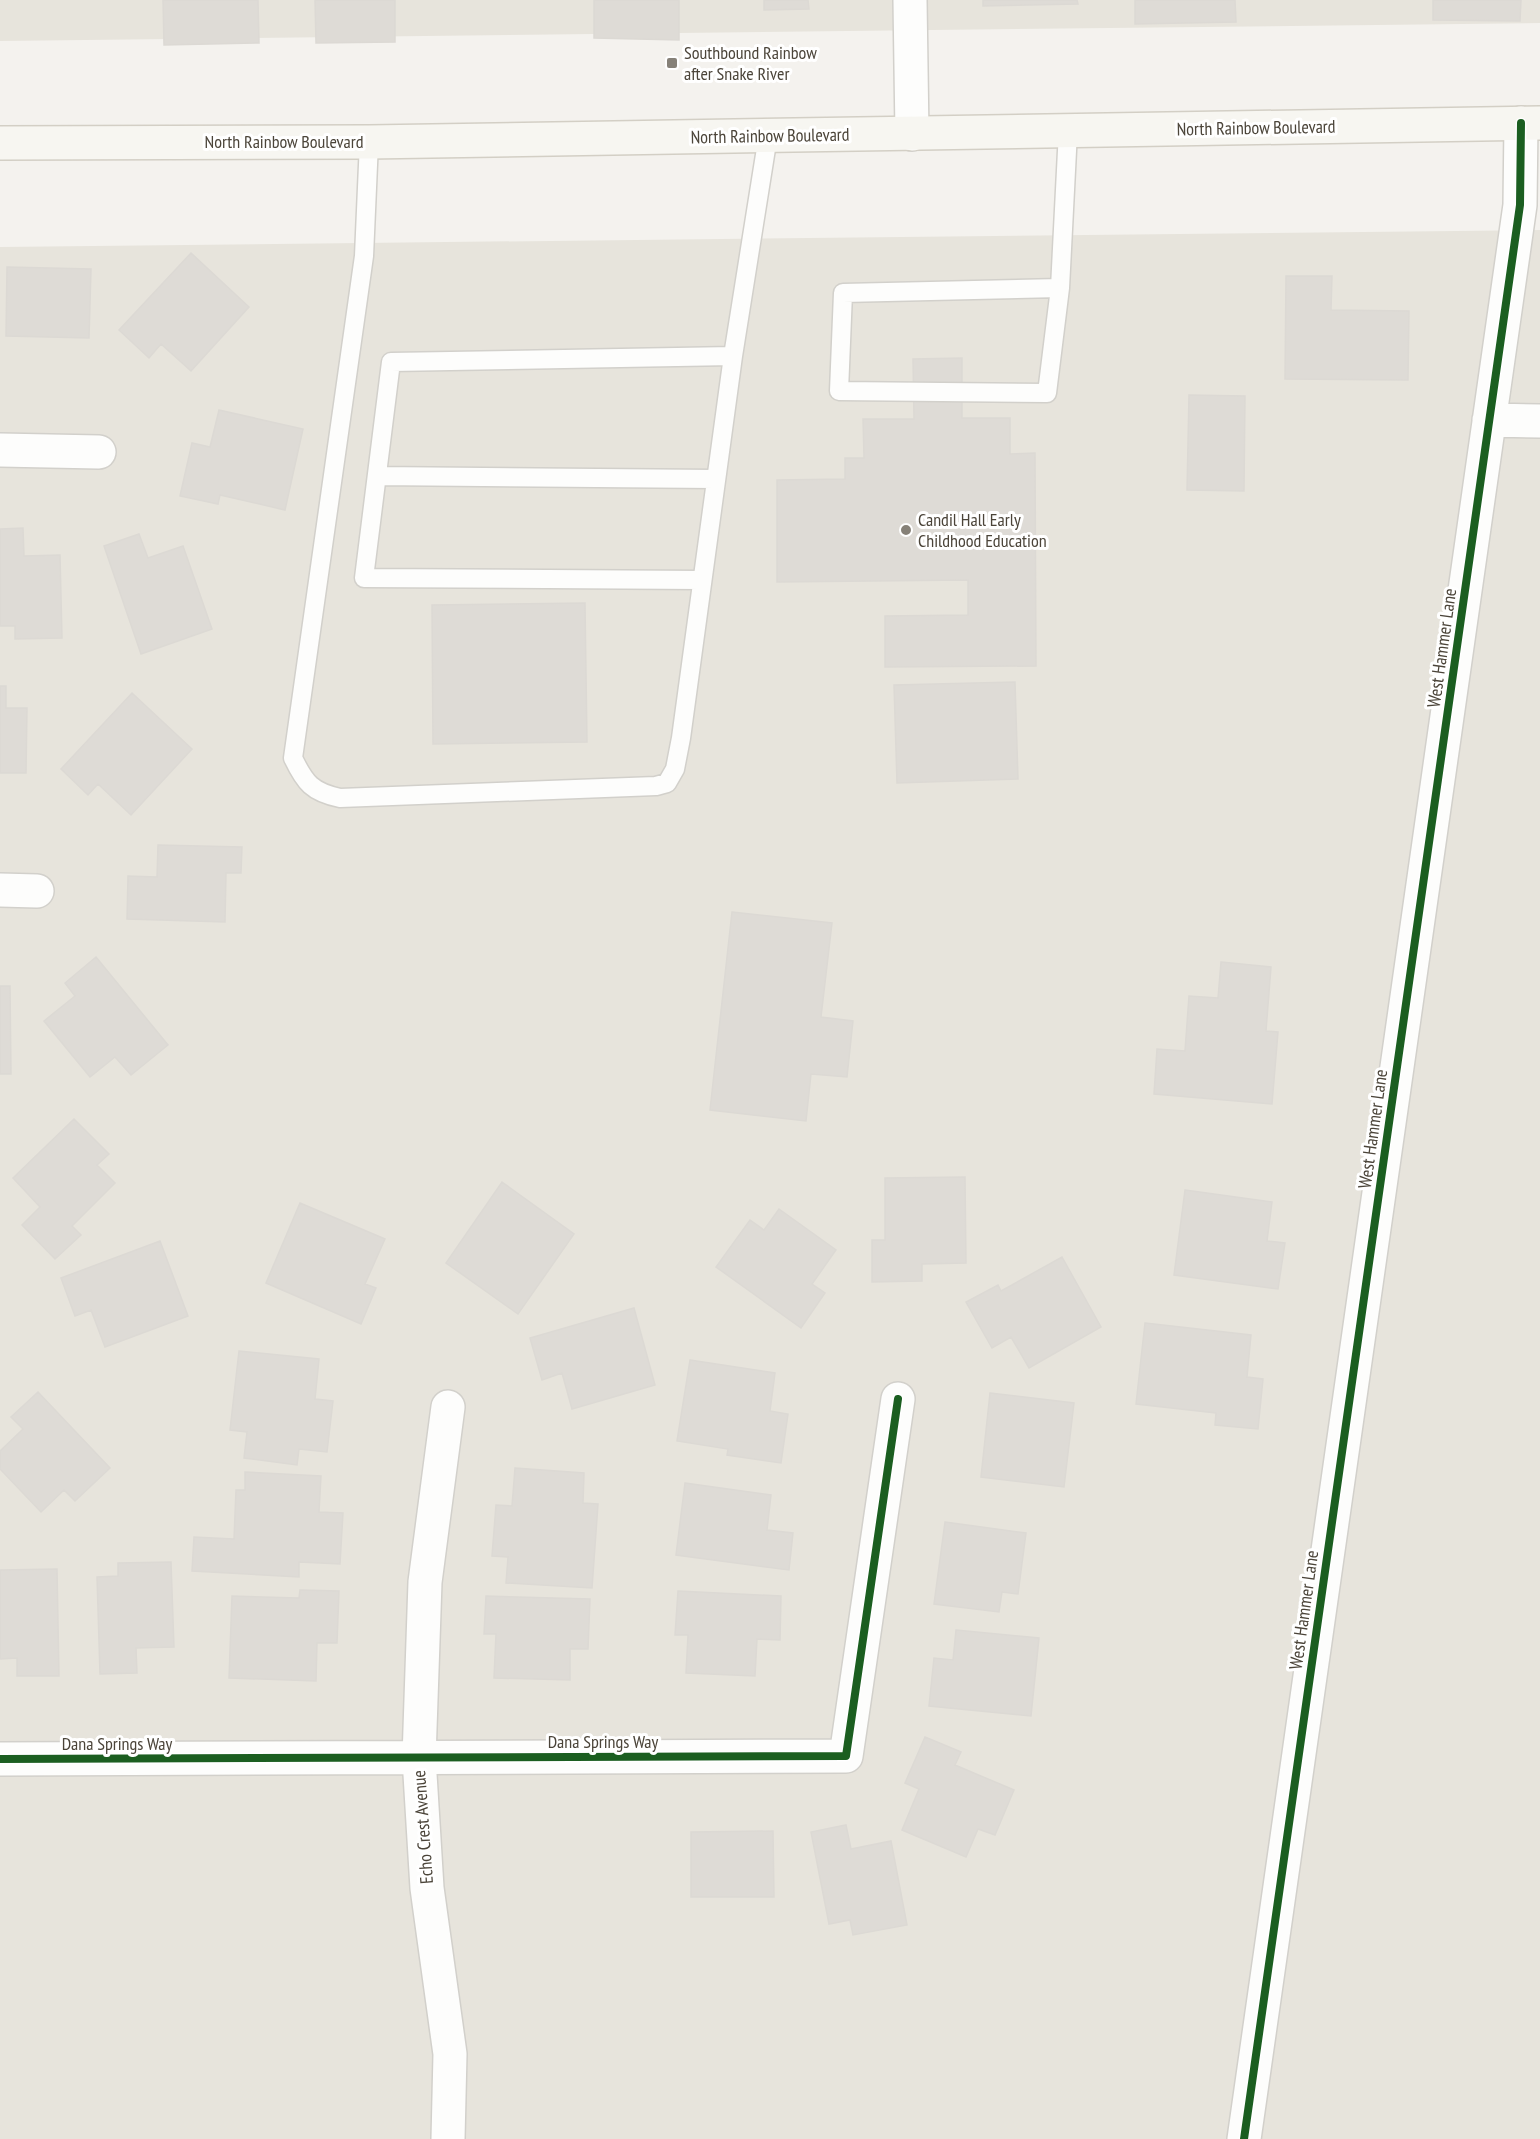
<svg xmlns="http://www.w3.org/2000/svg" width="1540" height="2139" font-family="'PT Sans Narrow',sans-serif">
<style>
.residential{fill:#e7e4dc}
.building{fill:#dedbd6;stroke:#dcd9d4;stroke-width:1.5}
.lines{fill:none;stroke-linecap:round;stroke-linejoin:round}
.lane-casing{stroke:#d2d0cb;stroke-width:21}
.street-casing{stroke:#d2d0cb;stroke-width:36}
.secondary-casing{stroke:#d3cfc5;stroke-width:36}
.lane{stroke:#fdfdfc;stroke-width:18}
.street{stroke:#fdfdfc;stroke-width:33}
.secondary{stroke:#f7f6f1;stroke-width:33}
.cycleway-casing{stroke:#fff;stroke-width:11}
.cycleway{stroke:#1b5e20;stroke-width:8}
.poi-dot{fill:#868178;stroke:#fff;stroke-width:2}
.labels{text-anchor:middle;stroke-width:6;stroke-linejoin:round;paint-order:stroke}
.poi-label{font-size:18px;fill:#4b4439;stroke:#fff;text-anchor:start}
.street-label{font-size:18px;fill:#4b4439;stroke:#fff}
</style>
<rect width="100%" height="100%" fill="#f4f2ee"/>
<path class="residential" d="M0 0H1540V23L0 41Z
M1540 230V2139H0V247Z"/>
<path class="building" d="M163 0H258L259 43 164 45Z
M315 0H395V42L316 43Z
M594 0H679V40L594 38Z
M764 0H808L809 9 764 10Z
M983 0H1077L1078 4 983 6Z
M1135 0H1235L1236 22 1135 24Z
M1433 0H1521L1520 21 1433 20Z
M191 253 249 307 191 371 161 344 149 358 119 330Z
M7 267 91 269 89 338 6 336Z
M1286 276H1332L1331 310 1409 311 1408 380 1285 379Z
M962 358V418H1010V454L1035 453 1036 666 885 667V616L968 615V580L777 582V480L845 479V458H864L863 419H914L913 359Z
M1189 395 1245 396 1244 491 1187 490Z
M219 410 303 429 285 510 220 495 218 504 180 496 192 443 210 447Z
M23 528 24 556 60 555 62 638 15 639V626H0V529Z
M139 534 148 558 183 546 212 629 141 654 104 546Z
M585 603 587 742 433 744 432 605Z
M1015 682 1018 779 897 783 894 685Z
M0 686H6V708H27L26 773H0Z
M132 693 192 749 131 815 98 784 88 795 61 769Z
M158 845 242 847 241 873H226L225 922 127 919 128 876 157 877Z
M732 912 832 923 821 1017 853 1021 847 1077 811 1074 806 1121 710 1110Z
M96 957 168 1045 131 1075 115 1057 90 1077 44 1021 75 996 65 983Z
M1221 962 1271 967 1266 1031 1278 1032 1272 1104 1154 1094 1157 1049 1185 1051 1189 996 1218 998Z
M0 986H10L11 1074H0Z
M74 1119 109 1154 97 1165 115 1183 72 1226 81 1235 55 1259 22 1225 40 1207 13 1178Z
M965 1177 966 1263 922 1264V1281L872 1282V1240H885V1178Z
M502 1182 574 1234 518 1314 446 1263Z
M1185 1190 1272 1202 1267 1241 1285 1243 1278 1289 1174 1275Z
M300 1203 385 1239 365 1284 376 1288 361 1324 266 1283Z
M779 1209 836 1250 812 1284 825 1293 801 1328 716 1267 750 1220 764 1230Z
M160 1241 188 1316 105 1347 91 1310 75 1316 61 1278Z
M1062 1257 1101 1327 1029 1368 1011 1337 992 1348 966 1302 998 1285 1001 1291Z
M634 1308 655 1385 572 1409 562 1373 542 1380 530 1338Z
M1145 1323 1251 1335 1247 1377 1263 1379 1258 1429 1215 1425 1216 1413 1136 1404Z
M239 1351 319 1359 315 1399 333 1401 327 1452 299 1449 297 1465 244 1458 247 1432 230 1430Z
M690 1360 775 1373 770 1411 788 1414 781 1463 727 1455 728 1449 677 1441Z
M38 1392 110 1468 75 1501 64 1490 41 1512 0 1469V1451L23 1429 11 1417Z
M990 1393 1074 1403 1064 1487 981 1477Z
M515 1468 584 1473 583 1503 598 1504 592 1588 506 1583 508 1557 492 1556 496 1505 512 1506Z
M245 1472 321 1476 319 1512 343 1513 340 1564 299 1562V1577L192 1571 194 1537 234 1539 236 1490H245Z
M685 1483 771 1495 767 1530 793 1533 789 1570 676 1555Z
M945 1522 1026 1533 1018 1594 1002 1592 999 1612 934 1604Z
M171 1562 174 1647 136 1648 137 1673 100 1674 97 1577 118 1576V1563Z
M57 1569 59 1676H17V1658L0 1659V1570Z
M300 1590 339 1591 337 1643H317L316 1681 229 1678 232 1596 299 1598Z
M678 1591 781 1596 780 1640 757 1639 755 1676 686 1673 688 1635H675Z
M486 1596 590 1599 588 1649H570V1680L494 1678 496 1634H484Z
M956 1630 1039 1638 1031 1716 929 1706 934 1658 953 1660Z
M925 1737 961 1752 955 1765 1014 1790 995 1835 978 1829 966 1857 902 1830 919 1789 905 1783Z
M846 1825 851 1849 891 1841 907 1925 853 1935 850 1920 829 1924 811 1832Z
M773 1831 774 1897H691V1832Z"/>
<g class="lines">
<g class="lane-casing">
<path id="lane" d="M369 142 364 256 293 758C305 783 312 792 340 798L656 786 667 783 675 769 681 738 733 356 768 136
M1060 288 843 293 839 391 1047 393 1060 288 1068 131
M377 476 715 479
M701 580 364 578 391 362 733 356"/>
</g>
<g class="street-casing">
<path id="street" d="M910 0 912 134
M1489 420 1540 421
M0 450 99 452
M0 890 37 891
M0 1759 846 1756 898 1399
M448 2139 450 2054 427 1888 419 1758 425 1582 448 1407
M1244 2139 1520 205 1521 123"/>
</g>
<g class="secondary-casing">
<path id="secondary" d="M0 143 369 142 1540 123"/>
</g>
<use href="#lane" class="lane"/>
<use href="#street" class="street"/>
<use href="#secondary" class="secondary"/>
<g class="cycleway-casing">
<path id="cycleway" d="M0 1759 846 1756 898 1399
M1244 2139 1520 205 1521 123"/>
</g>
<use href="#cycleway" class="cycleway"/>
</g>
<g class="poi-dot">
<rect x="666" y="57" width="12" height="12" rx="3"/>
<circle cx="906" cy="530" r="6"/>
</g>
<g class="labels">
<g class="poi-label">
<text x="684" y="59">Southbound Rainbow<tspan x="684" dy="21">after Snake River</tspan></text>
<text x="918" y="526">Candil Hall Early<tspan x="918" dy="21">Childhood Education</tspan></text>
</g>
<g class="street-label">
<text transform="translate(1256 128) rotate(-1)" y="6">North Rainbow Boulevard</text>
<text transform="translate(770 136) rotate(-1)" y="6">North Rainbow Boulevard</text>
<text x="284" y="148">North Rainbow Boulevard</text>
<text transform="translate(1442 648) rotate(-82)" y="6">West Hammer Lane</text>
<text transform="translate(1373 1129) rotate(-82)" y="6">West Hammer Lane</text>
<text transform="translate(1304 1610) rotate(-82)" y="6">West Hammer Lane</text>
<text x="603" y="1748">Dana Springs Way</text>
<text x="117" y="1750">Dana Springs Way</text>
<text transform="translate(423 1827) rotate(-94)" y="6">Echo Crest Avenue</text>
</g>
</g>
</svg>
